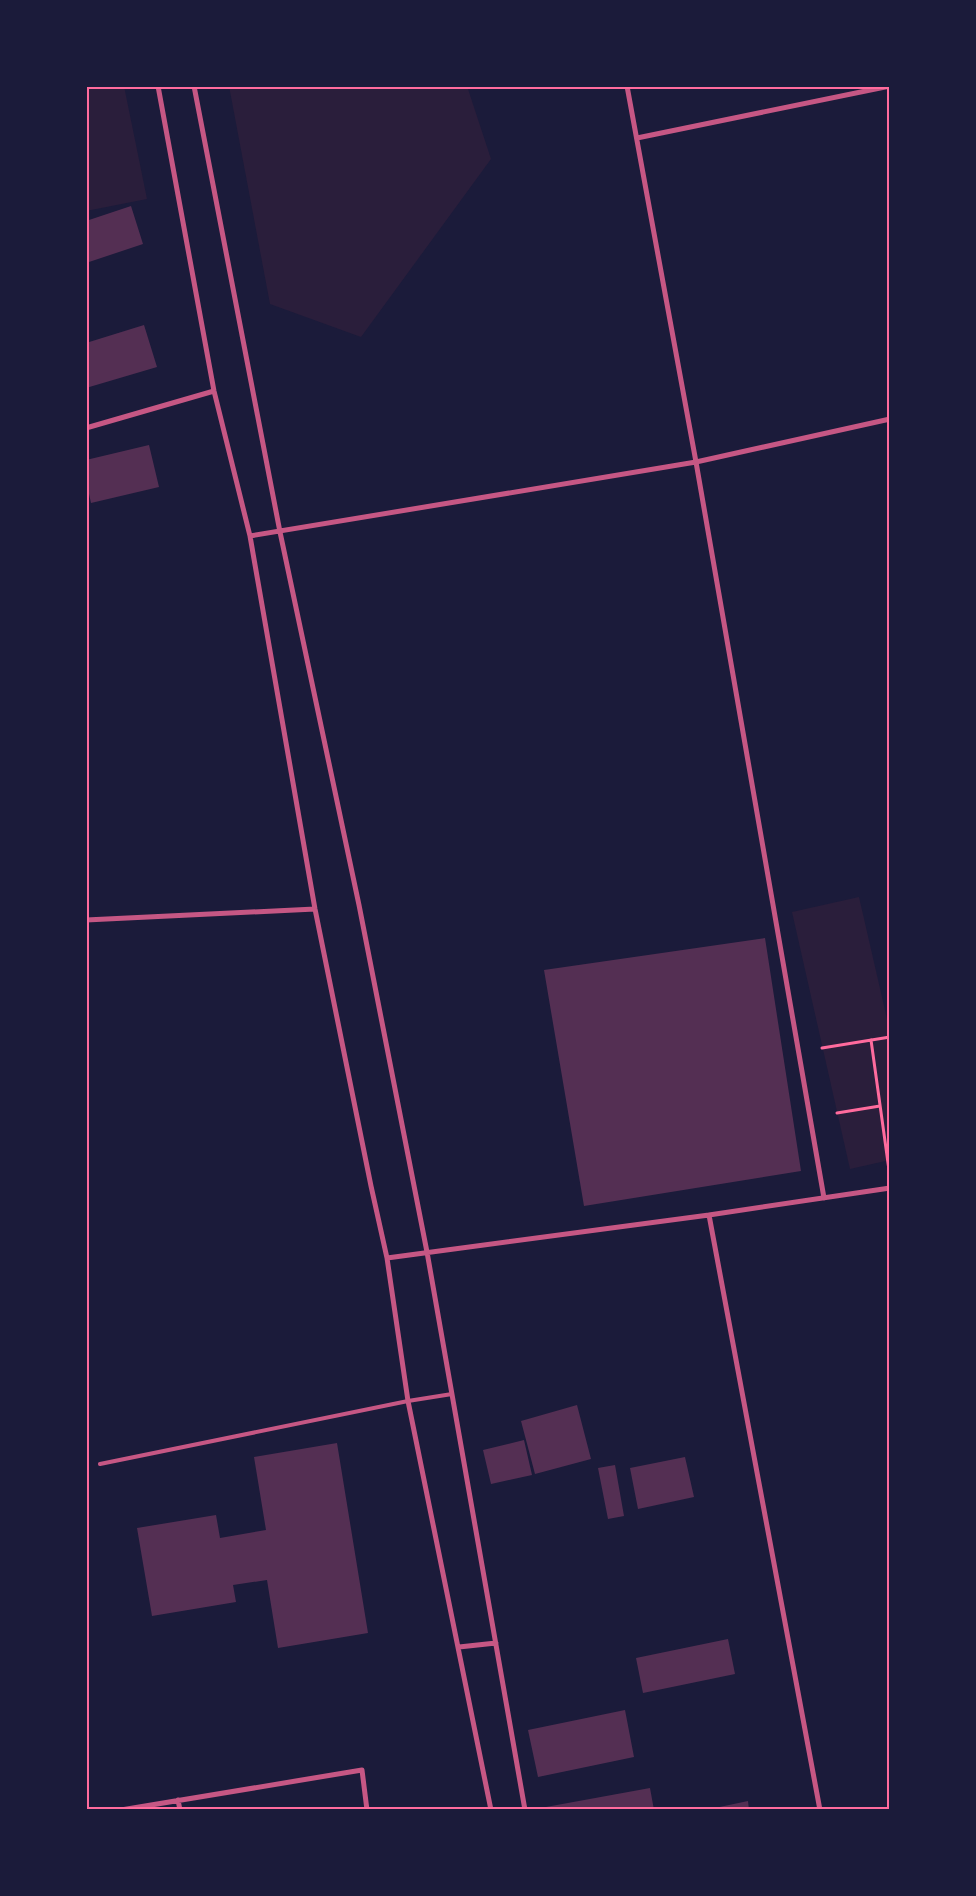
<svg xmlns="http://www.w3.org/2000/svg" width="976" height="1896" font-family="Manrope,sans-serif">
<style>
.green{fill:#2a1e3b}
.building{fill:#542f53}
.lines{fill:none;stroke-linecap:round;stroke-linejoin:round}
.path{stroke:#ff6b9d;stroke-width:3}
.service{stroke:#c65784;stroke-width:4}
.minor{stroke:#c65784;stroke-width:5}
.neatline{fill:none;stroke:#ff6b9d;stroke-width:2}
</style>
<rect width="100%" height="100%" fill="#1b1b3a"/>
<path class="green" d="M86 86H124L147 199 86 211Z
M229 86H467L491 159 361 337 270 304Z
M859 897 890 1032V1160L850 1169 792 912Z"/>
<path class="building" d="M131 206 143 244 86 263V221Z
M144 325 157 367 86 388V343Z
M149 445 159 487 91 503 86 480V460Z
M765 938 801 1171 584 1206 544 970Z
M577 1405 591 1459 535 1474 521 1421Z
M524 1440 532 1475 491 1484 483 1450Z
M337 1443 368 1633 278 1648 267 1580 233 1585 236 1602 152 1616 137 1528 216 1515 220 1538 266 1530 254 1457Z
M685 1457 694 1497 638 1509 630 1468Z
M615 1465 624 1516 608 1519 598 1468Z
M728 1639 735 1674 643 1693 636 1658Z
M625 1710 634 1757 538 1777 528 1730Z
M650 1788 654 1810H535V1809Z
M748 1801 749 1810H710V1809Z"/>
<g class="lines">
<path class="path" d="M871 1040 889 1170
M822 1048 890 1037
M837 1113 880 1106"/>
<path class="service" d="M100 1464 408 1401 452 1394"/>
<path class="minor" d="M158 86 214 391 250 536 315 909 371 1186 387 1258 408 1401 491 1810
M194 86 280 532 359 905 427 1252 525 1810
M627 86 696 462 824 1198
M637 138 890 86
M86 428 214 391
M250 536 696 462 890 419
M86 920 315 909
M709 1215 820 1810
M387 1258 709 1215 890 1188
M459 1647 496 1643
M178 1800 180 1810
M121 1810 362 1770 367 1810"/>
</g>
<rect width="976" height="1896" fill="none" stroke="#1b1b3a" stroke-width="175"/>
<rect x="88" y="88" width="800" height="1720" class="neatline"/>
</svg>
